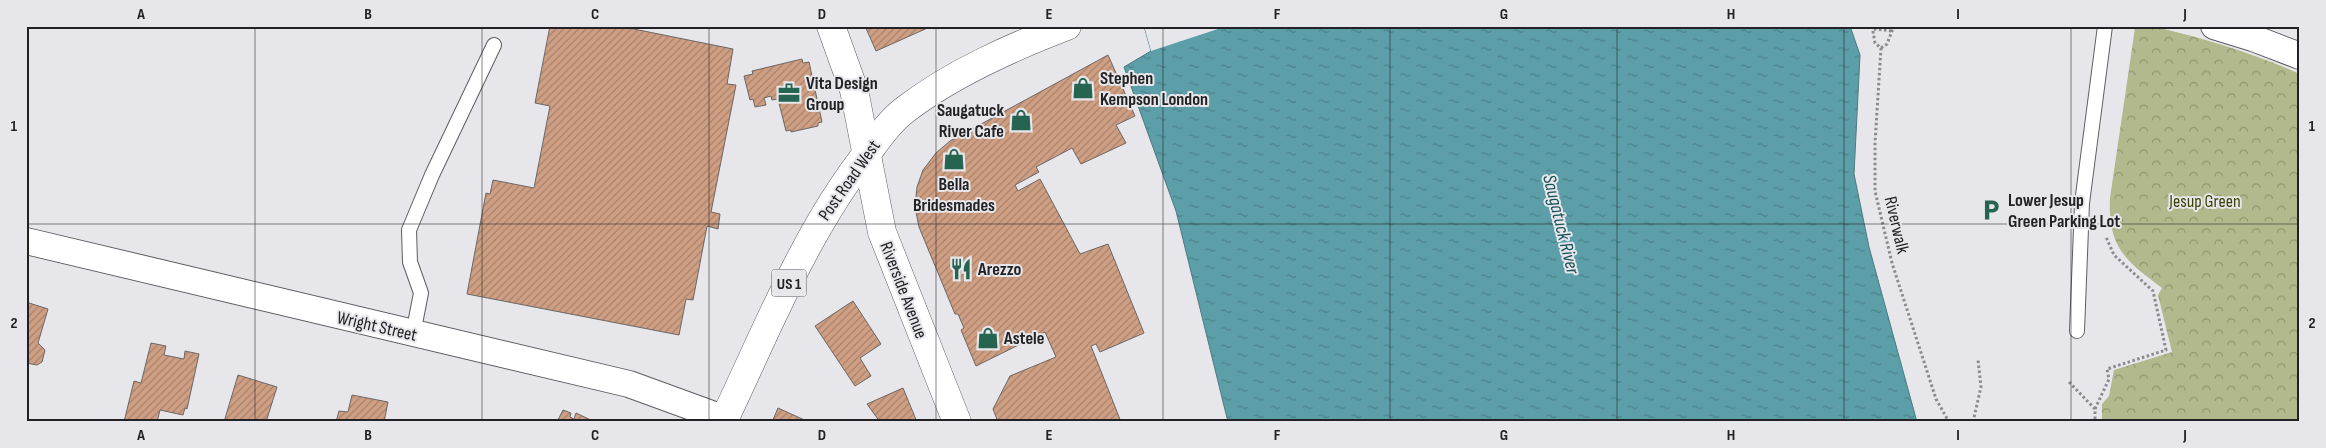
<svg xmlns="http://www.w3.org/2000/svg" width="2326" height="448" font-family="'Sofia Sans Condensed',sans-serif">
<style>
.park{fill:url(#park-crowns)}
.water{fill:url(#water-ripples);stroke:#4b7a80}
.pier{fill:#e6e6eb}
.building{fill:url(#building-hatch);stroke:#6c6764}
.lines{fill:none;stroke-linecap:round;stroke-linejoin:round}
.lane-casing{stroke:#5d5d62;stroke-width:16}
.street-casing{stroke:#5d5d62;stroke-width:28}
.secondary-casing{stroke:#5d5d62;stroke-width:29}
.primary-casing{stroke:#5d5d62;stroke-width:29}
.path{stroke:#8b8b8e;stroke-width:3;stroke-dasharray:2.5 2.5;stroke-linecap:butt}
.lane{stroke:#fff;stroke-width:14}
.street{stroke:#fff;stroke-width:26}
.secondary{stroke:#fff;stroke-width:28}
.primary{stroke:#fff;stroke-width:28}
.grid{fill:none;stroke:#222224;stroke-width:1;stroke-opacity:0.55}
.labels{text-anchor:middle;stroke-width:4;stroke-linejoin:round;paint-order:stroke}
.shield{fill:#e6e6eb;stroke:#5d5d60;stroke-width:1}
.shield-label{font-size:16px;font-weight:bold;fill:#222224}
.poi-label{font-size:18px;font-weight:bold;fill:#222224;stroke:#e6e6eb;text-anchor:start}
.street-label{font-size:18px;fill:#222224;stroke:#e6e6eb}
.park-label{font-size:18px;fill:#3b4102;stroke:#e6e6eb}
.water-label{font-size:19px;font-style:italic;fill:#165158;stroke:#e6e6eb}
.neatline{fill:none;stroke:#222224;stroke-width:2}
.grid-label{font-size:16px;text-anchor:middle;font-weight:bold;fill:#222224}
</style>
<defs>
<pattern id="park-crowns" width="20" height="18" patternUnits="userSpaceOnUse" patternTransform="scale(1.25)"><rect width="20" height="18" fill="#b2b98c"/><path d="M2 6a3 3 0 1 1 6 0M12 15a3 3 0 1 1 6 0" fill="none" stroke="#909672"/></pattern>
<pattern id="water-ripples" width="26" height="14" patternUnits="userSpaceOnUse" patternTransform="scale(1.25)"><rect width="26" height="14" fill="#5c9fa8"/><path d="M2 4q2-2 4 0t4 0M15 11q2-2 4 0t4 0" fill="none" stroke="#4c8189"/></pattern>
<pattern id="building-hatch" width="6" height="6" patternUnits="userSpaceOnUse" patternTransform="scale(1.25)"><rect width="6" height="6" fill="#cf9f83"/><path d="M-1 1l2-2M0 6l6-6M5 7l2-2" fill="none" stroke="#a8816b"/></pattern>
</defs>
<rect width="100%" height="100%" fill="#e6e6eb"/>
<path class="park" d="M2156 27C2206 39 2253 53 2300 74V422H2102V404L2109 396 2114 370 2172 352 2158 295 2162 288C2125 260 2108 248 2110 198L2135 28Z"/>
<path class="water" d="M1144 26H1850L1860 55 1854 174 1869 247 1917 422H1228L1176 211 1124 67 1151 51Z"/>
<path class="pier" d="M1144 26H1227L1151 51Z"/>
<path class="building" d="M550 26H619L733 49 727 84 736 85 711 212 720 214 718 229 707 226 693 300 686 299 679 335 467 294 486 193 490 194 493 180 534 188 550 106 535 103Z
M865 26H932L876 51Z
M1108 55 1135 116 1116 125 1126 143 1081 164 1072 148 1036 167 1039 172 1015 185 1018 191 1040 179 1080 254 1108 244 1144 333 1100 352 1096 344 1091 346 1121 422H998L993 409 1010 376 1056 357 1045 332 976 366 961 330 964 328 958 314H955L919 227 915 207 917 187 923 170 936 153 950 141Z
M802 59 803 63 809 62 822 122 818 123V126L791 132V130L786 131 778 99 772 100 771 96 764 98 766 105 755 107 753 99 750 100 744 76 753 74 752 71Z
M853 301 881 344 860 358 871 376 855 386 815 326Z
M26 302 48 309 38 343 45 350 42 362 37 365 26 363Z
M151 343 166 346 164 355 184 359 185 351 199 354 187 409 185 408 183 415 160 410 157 422H124L134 381 141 383Z
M238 375 277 387 266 422H224Z
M903 388 917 422H880L867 404Z
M352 395 388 402 384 422H336L339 411 348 412Z
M778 408 809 422H772Z
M563 410 571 413 570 417 574 419 576 413 595 422H557Z"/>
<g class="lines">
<g class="lane-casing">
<path id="lane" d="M2077 331 2082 203 2105 26
M413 334 421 293 410 262 409 230 432 175 494 45"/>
</g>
<g class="street-casing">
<path id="street" d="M2214 26 2253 38 2300 56
M26 241 629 384 725 419"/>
</g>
<g class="secondary-casing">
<path id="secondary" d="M831 26 854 90 882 232 957 422"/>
</g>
<g class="primary-casing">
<path id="primary" d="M723 422C767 330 805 232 868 152 879 137 891 120 906 109 953 73 1012 47 1067 26"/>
</g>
<path class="path" d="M1872 26 1875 43 1881 48 1875 143V191L1892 263 1936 399 1949 422
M1874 29 1892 31
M1881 48 1887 44 1894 26
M2069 382 2095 409V422
M2095 409 2109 379 2107 369 2166 350 2153 291 2114 255 2106 237
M1973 422 1981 387 1978 360"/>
<use href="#lane" class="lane"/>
<use href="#street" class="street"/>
<use href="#secondary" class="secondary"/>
<use href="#primary" class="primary"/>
</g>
<path class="grid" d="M255 26V422M482 26V422M709 26V422M936 26V422M1163 26V422M1390 26V422M1617 26V422M1844 26V422M2071 26V422M26 224H2300"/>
<defs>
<g id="shop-bare" transform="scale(1.725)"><path d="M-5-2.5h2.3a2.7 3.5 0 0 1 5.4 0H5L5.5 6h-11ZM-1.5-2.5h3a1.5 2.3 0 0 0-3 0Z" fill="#256450" stroke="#e6e6eb" stroke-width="2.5" paint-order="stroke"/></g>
<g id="office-bare" transform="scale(1.725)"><path d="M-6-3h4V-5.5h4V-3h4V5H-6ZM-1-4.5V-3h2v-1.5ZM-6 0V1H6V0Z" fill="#256450" stroke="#e6e6eb" stroke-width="2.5" paint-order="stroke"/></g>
<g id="parking-bare" transform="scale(1.725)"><path d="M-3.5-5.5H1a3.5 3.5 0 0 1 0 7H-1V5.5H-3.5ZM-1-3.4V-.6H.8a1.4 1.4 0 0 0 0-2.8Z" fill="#256450" stroke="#e6e6eb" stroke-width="2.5" paint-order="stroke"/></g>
<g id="restaurant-bare" transform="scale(1.725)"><path d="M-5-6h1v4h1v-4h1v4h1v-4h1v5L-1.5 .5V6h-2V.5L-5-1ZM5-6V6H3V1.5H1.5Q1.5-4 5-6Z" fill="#256450" stroke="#e6e6eb" stroke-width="2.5" paint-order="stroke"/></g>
</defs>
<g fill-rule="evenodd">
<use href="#shop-bare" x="1083" y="88"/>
<use href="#office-bare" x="789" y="93"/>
<use href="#shop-bare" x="1021" y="120"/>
<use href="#shop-bare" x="954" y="159"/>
<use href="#parking-bare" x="1991" y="210"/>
<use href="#restaurant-bare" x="961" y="269"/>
<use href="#shop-bare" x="988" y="338"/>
</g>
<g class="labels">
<rect class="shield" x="771.5" y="269.5" width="35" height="27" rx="4"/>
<g class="shield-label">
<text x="789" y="289">US 1</text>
</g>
<g class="poi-label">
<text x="1100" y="84">Stephen<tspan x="1100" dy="21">Kempson London</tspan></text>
<text x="806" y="89">Vita Design<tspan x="806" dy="21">Group</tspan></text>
<text x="1004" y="116" text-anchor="end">Saugatuck<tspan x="1004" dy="21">River Cafe</tspan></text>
<text x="954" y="190" text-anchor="middle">Bella<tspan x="954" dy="21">Bridesmades</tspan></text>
<text x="2008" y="206">Lower Jesup<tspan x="2008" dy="21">Green Parking Lot</tspan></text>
<text x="978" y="275">Arezzo</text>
<text x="1004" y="344">Astele</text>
</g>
<g class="street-label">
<text transform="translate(849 180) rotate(-55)" y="6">Post Road West</text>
<text transform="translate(1897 225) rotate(77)" y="6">Riverwalk</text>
<text transform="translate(904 290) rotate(69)" y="6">Riverside Avenue</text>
<text transform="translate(377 326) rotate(13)" y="6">Wright Street</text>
</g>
<g class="park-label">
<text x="2205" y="207">Jesup Green</text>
</g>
<g class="water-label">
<text transform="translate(1562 224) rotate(76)" y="7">Saugatuck River</text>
</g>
</g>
<rect width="2326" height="448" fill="none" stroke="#e6e6eb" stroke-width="55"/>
<rect x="28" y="28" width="2270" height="392" class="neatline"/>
<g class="grid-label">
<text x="141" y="19">A</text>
<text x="368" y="19">B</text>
<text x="595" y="19">C</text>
<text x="822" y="19">D</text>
<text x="1049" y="19">E</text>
<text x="1277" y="19">F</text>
<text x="1504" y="19">G</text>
<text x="1731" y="19">H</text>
<text x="1958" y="19">I</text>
<text x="2185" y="19">J</text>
<text x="14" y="131">1</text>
<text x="2312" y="131">1</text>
<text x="14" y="328">2</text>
<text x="2312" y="328">2</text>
<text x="141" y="440">A</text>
<text x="368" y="440">B</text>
<text x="595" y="440">C</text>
<text x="822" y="440">D</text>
<text x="1049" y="440">E</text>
<text x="1277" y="440">F</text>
<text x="1504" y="440">G</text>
<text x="1731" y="440">H</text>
<text x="1958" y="440">I</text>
<text x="2185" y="440">J</text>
</g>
</svg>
